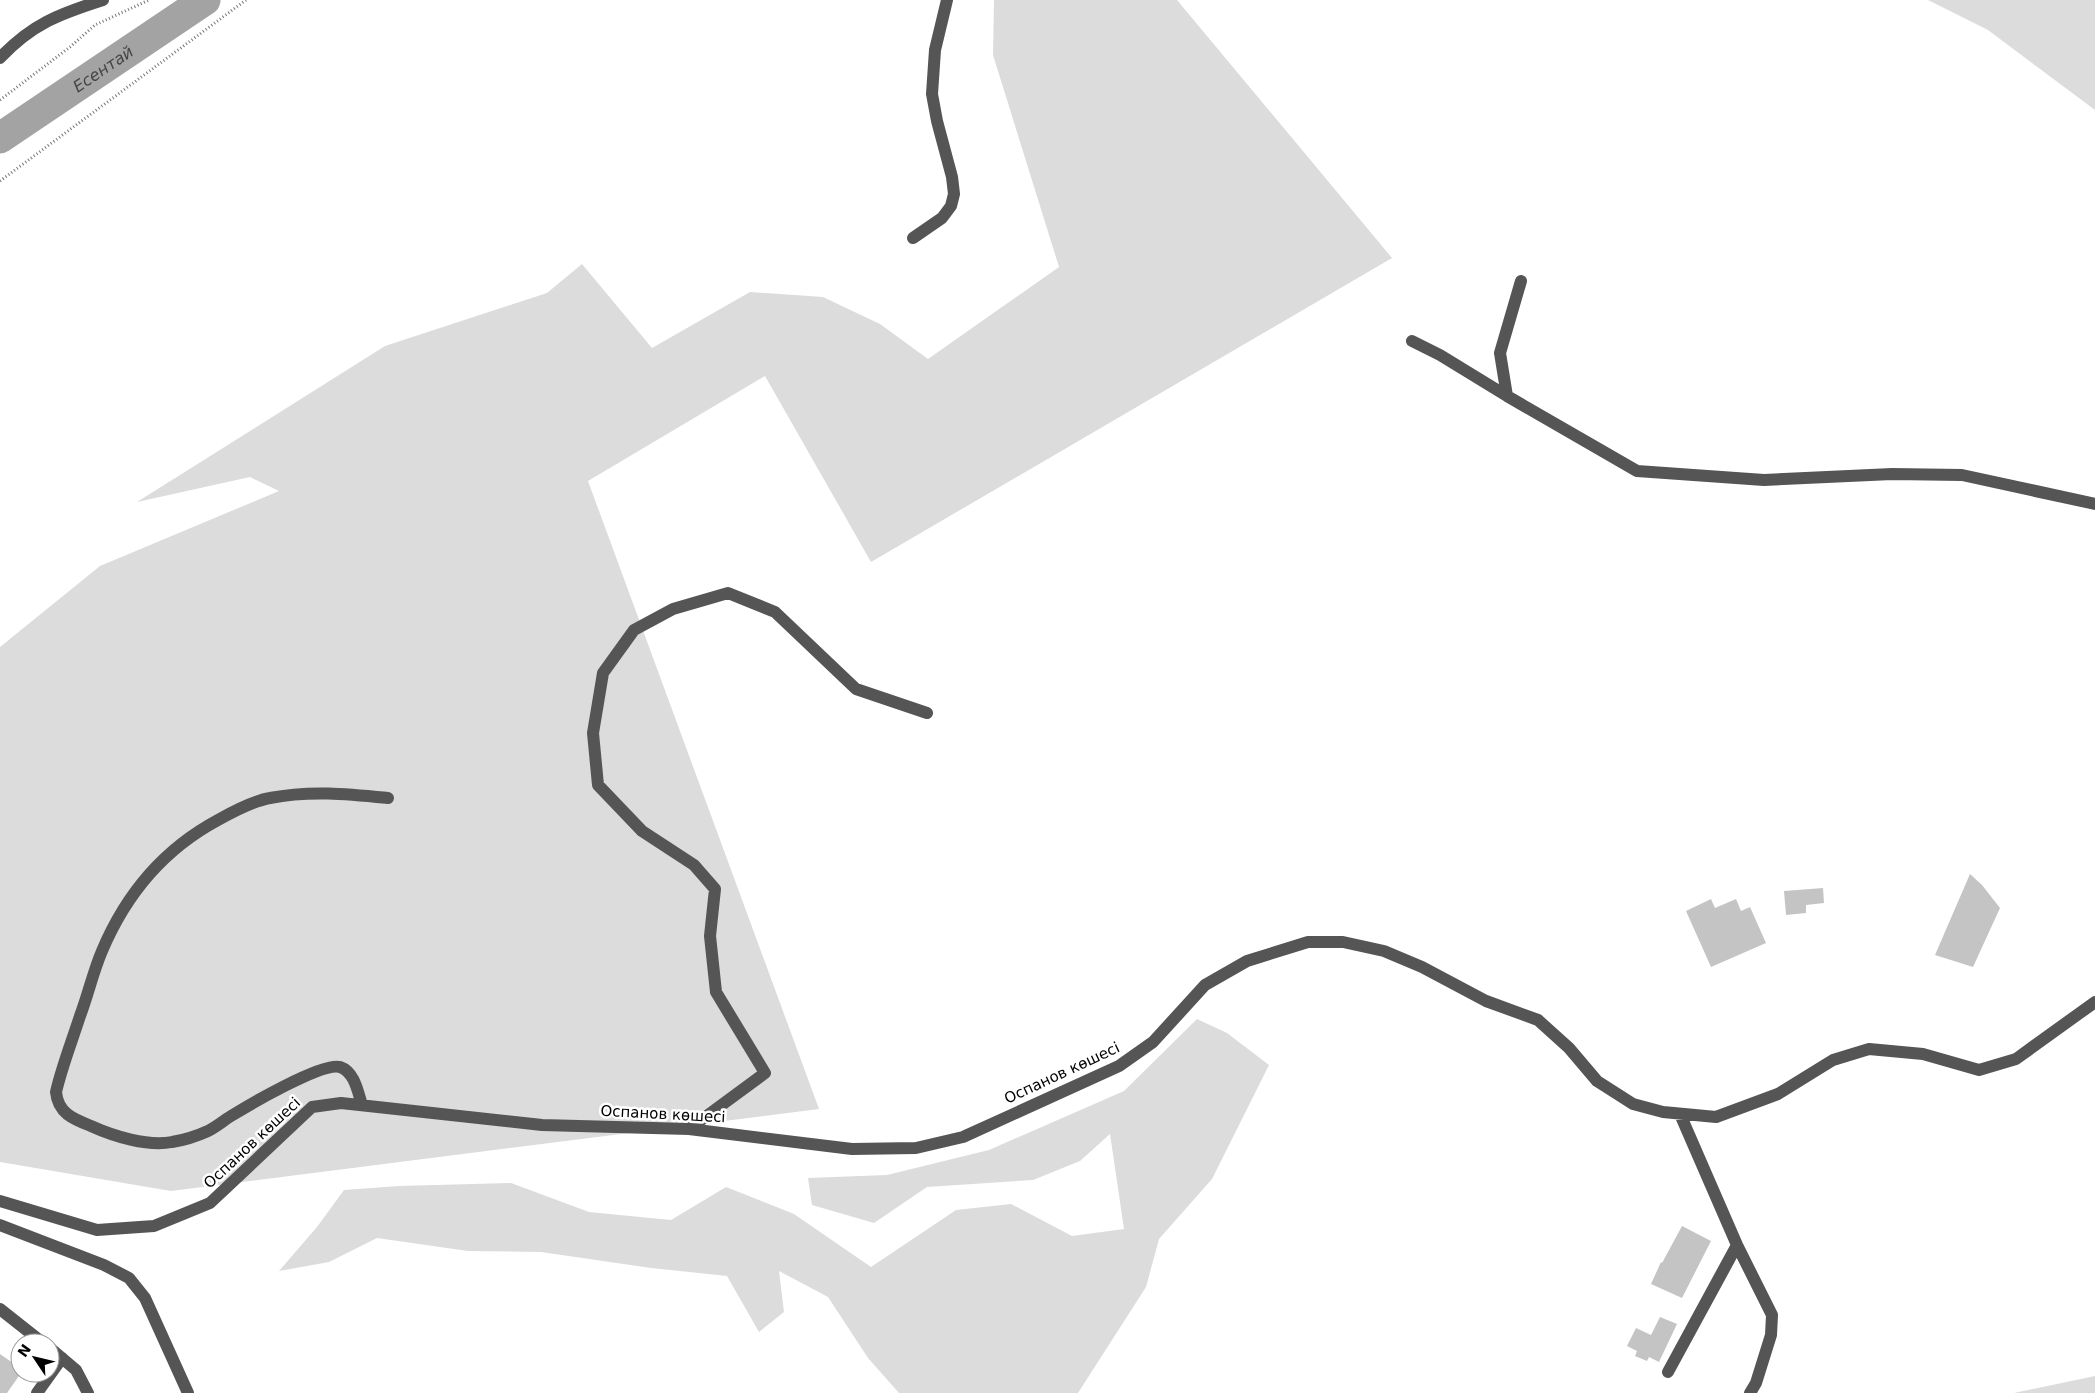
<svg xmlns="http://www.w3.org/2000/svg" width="2095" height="1393" font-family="'DejaVu Sans',sans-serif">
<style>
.green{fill:#dcdcdc}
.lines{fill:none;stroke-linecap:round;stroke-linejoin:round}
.river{stroke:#a3a3a3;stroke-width:31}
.building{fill:#c4c4c4}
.path{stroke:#777;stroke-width:3;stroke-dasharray:1 2.5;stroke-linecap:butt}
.minor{stroke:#555;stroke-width:12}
.labels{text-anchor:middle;stroke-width:5;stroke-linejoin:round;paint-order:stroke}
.street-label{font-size:15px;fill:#000;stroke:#fff}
.water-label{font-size:16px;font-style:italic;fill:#444;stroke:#fff}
</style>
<rect width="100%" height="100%" fill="#fff"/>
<path class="green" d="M994 0H1177L1392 258 871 562 765 376 588 481 819 1109 171 1191 0 1162V647L100 566 279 491 250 477 137 502 385 346 547 293 582 264 652 348 750 292 823 297 880 324 928 359 1059 267 993 55Z
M1928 0H2095V110L1988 30Z
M1197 1019 1227 1033 1269 1065 1212 1179 1159 1239 1146 1287 1078 1393H899L868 1358 828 1297 779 1271 784 1312 759 1332 727 1276 651 1268 541 1252 468 1251 377 1238 329 1262 279 1271 317 1227 344 1190 399 1186 511 1183 589 1212 671 1220 726 1187 794 1214 871 1267 956 1210 1011 1204 1072 1236 1124 1229 1110 1134 1080 1161 1033 1180 927 1187 874 1223 812 1205 808 1178 887 1175 989 1150 1124 1091Z
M2095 1376V1393H2014Z"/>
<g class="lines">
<path class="river" id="s1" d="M0 138 205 0"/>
</g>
<path class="building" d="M1970 874 1982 885 2000 908 1973 967 1935 955Z
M1823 888 1824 903 1806 905V913L1786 915 1784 891Z
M1711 899 1715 908 1736 899 1741 911 1750 907 1766 943 1711 967 1686 911Z
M1682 1226 1711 1241 1682 1298 1651 1284 1661 1262 1662 1263Z
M1660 1317 1677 1324 1659 1362 1649 1357 1647 1361 1635 1356 1637 1351 1627 1346 1636 1328 1651 1335Z
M0 1354 20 1368 21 1373 7 1393H0Z"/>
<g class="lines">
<path class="path" d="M0 100 70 47 95 25 149 0
M0 181 246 0"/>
<path class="minor" d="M0 58C32 24 59 14 103 0
M913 238 942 218 951 206 954 194 952 177 937 121 932 94 935 50 947 0
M1521 281 1500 353 1507 396 1637 471 1764 480 1892 474 1962 475 2095 504
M1412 341 1440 355 1507 396
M362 1105C358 1093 355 1072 340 1067 322 1062 249 1105 231 1116 223 1121 216 1127 208 1131 197 1136 185 1140 172 1142 148 1147 113 1136 91 1126 73 1119 58 1113 56 1092 62 1066 72 1041 80 1016 88 995 93 972 102 951 126 894 164 849 218 820 234 811 253 801 270 798 310 790 348 794 388 798
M1680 1114 1737 1245 1772 1315 1771 1335 1756 1383 1750 1393
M689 1129 765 1073 716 992 710 936 715 889 694 865 642 831 598 785 593 733 603 673 634 630 673 609 728 593 775 612 856 689 927 713
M0 1201 97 1230 154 1226 210 1203 312 1107 341 1103 542 1125 689 1129 852 1149 916 1148 963 1137 1119 1066 1153 1042 1205 985 1247 961 1308 942H1343L1384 951 1422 967 1486 1001 1538 1020 1569 1048 1597 1081 1633 1104 1663 1112 1716 1117 1778 1094 1833 1060 1869 1049 1923 1054 1979 1070 2016 1059 2095 1002
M0 1225 104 1265 129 1278 145 1298 188 1393
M0 1309 43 1343
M50 1348 76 1370 88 1393
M1668 1372 1737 1245
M37 1393 62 1358"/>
</g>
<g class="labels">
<g class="street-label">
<text transform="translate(1062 1073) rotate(-25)" y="5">Оспанов көшесі</text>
<text transform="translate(663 1114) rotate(3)" y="5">Оспанов көшесі</text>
<text transform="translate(252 1143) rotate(-43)" y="5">Оспанов көшесі</text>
</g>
<g class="water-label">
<text dy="6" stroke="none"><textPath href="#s1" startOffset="124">Есентай</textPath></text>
</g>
</g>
<g transform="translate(35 1358) rotate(305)"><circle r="24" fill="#ffffff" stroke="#999999"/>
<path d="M0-4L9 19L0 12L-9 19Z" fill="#000000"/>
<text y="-8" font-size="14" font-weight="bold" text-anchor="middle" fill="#000000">N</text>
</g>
</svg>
